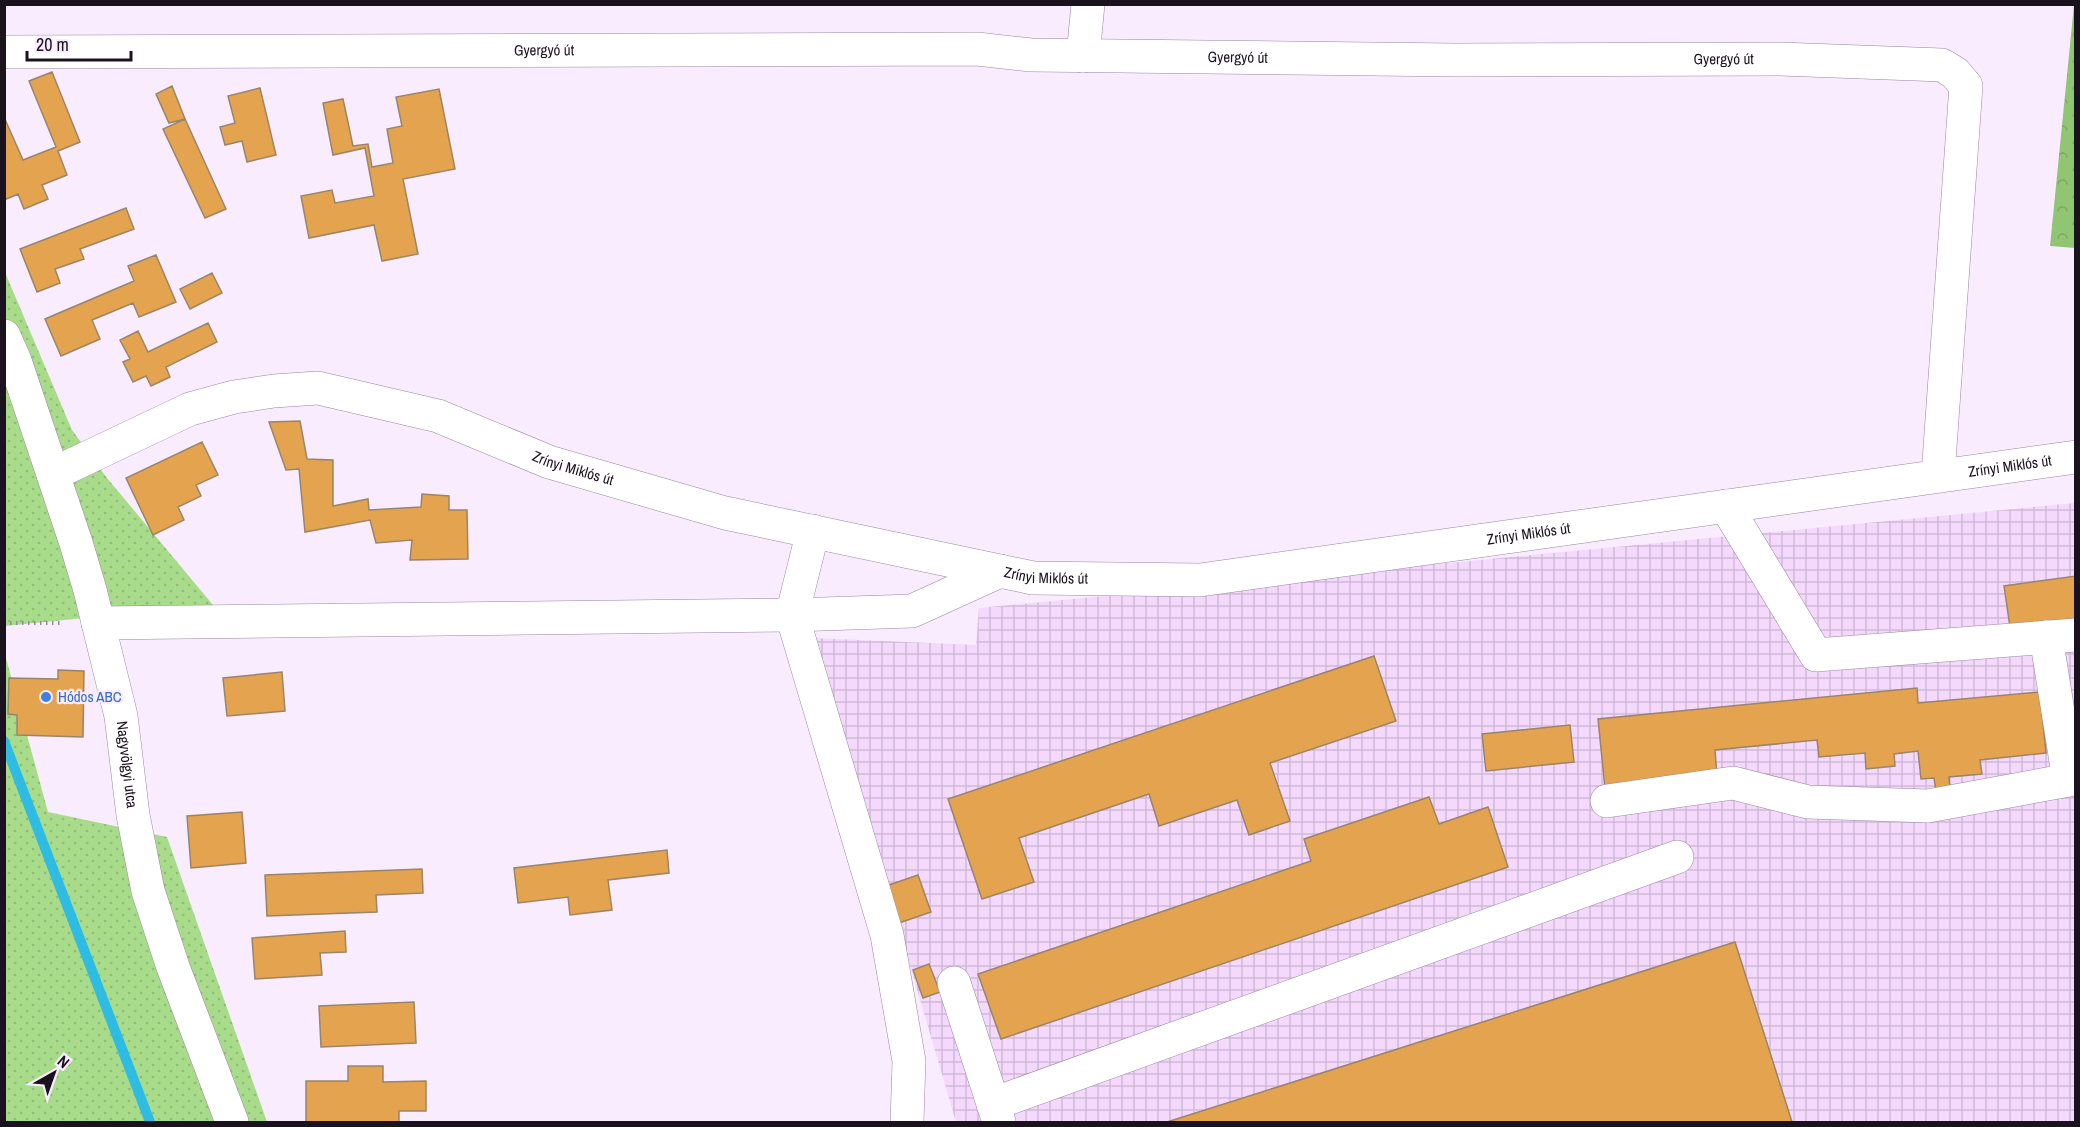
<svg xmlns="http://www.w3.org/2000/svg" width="2080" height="1127" font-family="'Archivo Narrow',sans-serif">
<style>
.industrial{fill:url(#industrial-grid)}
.grass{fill:url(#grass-dots)}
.forest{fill:url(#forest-crowns)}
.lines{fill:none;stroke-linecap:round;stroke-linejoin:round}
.stream{stroke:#2fbce3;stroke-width:10}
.building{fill:#e4a44f;stroke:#9a846a;stroke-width:1.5}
.minor-casing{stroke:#9a86a1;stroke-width:34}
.path{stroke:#958a99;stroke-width:4;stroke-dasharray:1.5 4.5;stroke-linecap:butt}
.minor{stroke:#fff;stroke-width:33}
.shop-dot{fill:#3f7fe0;stroke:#f9ecfe;stroke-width:2}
.labels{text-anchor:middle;stroke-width:4.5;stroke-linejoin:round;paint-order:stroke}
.street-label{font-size:15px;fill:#1a121c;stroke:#f9ecfe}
.shop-label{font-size:15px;fill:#366cbe;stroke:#f9ecfe;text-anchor:start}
</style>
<defs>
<pattern id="industrial-grid" width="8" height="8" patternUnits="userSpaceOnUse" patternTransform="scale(1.5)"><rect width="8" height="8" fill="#f4d9fd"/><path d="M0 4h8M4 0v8" fill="none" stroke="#d1b9d8"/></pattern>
<pattern id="grass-dots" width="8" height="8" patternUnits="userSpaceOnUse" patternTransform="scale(1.5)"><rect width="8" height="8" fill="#a8dc8b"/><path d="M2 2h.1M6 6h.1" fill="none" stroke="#90bc77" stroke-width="1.8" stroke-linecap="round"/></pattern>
<pattern id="forest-crowns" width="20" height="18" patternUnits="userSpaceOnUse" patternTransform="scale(1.5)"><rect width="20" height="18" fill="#90c572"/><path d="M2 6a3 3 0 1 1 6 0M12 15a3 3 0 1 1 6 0" fill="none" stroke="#7ca862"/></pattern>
</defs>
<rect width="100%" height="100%" fill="#f9ecfe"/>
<path class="industrial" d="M2075 503V1122H956L814 638 976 645 979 608Z"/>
<path class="grass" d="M4 270 72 430 107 478 213 605 5 626Z
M4 651 48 812 167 837 267 1122H5Z"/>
<path class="forest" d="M2074 5H2076L2075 248 2050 246Z"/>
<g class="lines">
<path class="stream" d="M4 741 150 1122"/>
</g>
<path class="building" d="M52 72 80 142 58 151 67 175 42 185 48 199 24 209 18 194 4 200V117L23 160 56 147 29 81Z
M172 86 185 119 169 123 156 94Z
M260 88 276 155 247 162 242 141 225 145 220 127 235 123 228 96Z
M439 89 455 169 403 179 418 254 382 261 374 225 309 238 301 196 332 190 335 203 374 196 365 148 333 155 323 103 343 99 353 146 368 144 372 167 393 163 387 129 402 126 396 97Z
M185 119 226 209 205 218 163 129Z
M126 208 134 229 80 249 84 259 55 269 60 283 37 292 20 249Z
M156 255 176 302 139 317 133 303 92 320 100 339 61 356 45 319 134 281 128 266Z
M212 273 222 293 190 309 180 289Z
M208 323 217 342 166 367 170 377 151 386 146 376 133 382 123 362 130 359 120 340 138 331 148 352Z
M300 421 307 459 333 460V506L368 499 369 510 421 507 422 494 449 496V510H467L468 559 410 560 412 540 376 543 370 520 305 532 299 469 286 470 269 422Z
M202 442 218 475 196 485 201 496 178 507 184 520 153 535 126 478Z
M2076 576V625L2011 634 2004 586Z
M1374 656 1396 721 1270 763 1290 821 1249 835 1237 800 1159 826 1149 794 1019 838 1034 882 982 899 948 799Z
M58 670 84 671 83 737 17 735V715L8 714 9 678 58 679Z
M282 672 285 711 227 716 223 678Z
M1917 688 1918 703 2040 692 2046 753 1980 760 1982 774 1949 777 1950 790 1936 792 1934 778 1921 779 1918 751 1894 754 1895 766 1866 769 1865 753 1819 757 1817 740 1715 750 1717 776 1605 788 1598 719Z
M1570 725 1574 762 1486 771 1482 734Z
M1429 797 1439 824 1488 807 1508 867 1001 1039 978 974 1311 861 1304 839Z
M242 812 246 863 191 868 187 816Z
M667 850 669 873 608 880 612 910 570 915 568 897 518 903 514 868Z
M422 869 423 893 376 895 377 912 267 916 265 875Z
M918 875 931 912 896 924 883 887Z
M345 931 346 952 320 953 322 975 255 979 252 938Z
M1735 942 1792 1122H1167Z
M929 964 940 992 923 998 913 970Z
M414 1002 416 1043 321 1047 319 1006Z
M348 1066H383V1082L426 1081V1111H399V1122H306V1081H348Z"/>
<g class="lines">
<g class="minor-casing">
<g id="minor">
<path id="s1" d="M4 52 977 49 1031 55 1455 60 1780 59 1942 65 1955 73 1966 86 1938 475"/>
<path d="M1083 56 1088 4"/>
<path id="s2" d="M4 336 15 361 76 543 90 590 121 716 133 815 148 891 173 967 232 1122"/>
<path id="s3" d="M53 474 190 409 234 397 274 391 318 388 438 416 549 462 725 513 1033 578 1200 580 2076 457"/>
<path d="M1726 506 1816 655 2076 635"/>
<path d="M813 531 792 615 887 935 909 1061 907 1122"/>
<path d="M98 623 792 615 912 611 1000 571"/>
<path d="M1607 801 1733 783 1808 802 1928 806 2069 780 2046 637"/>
<path d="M954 983 999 1122"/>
<path d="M993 1104 1677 857"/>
</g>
</g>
<path class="path" d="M4 623H64"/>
<use href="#minor" class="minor"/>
</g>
<circle class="shop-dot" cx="46" cy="697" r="6"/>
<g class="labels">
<g class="street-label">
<text dy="5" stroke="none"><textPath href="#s1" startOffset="540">Gyergyó út</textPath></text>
<text dy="5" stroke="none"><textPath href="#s1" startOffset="1234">Gyergyó út</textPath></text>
<text dy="5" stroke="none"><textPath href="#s1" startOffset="1720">Gyergyó út</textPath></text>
<text dy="5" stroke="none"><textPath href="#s3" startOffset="2008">Zrínyi Miklós út</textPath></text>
<text dy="5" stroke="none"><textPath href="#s3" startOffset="550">Zrínyi Miklós út</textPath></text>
<text dy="5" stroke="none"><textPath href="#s3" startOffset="1522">Zrínyi Miklós út</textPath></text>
<text dy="5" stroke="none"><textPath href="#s3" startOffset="1036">Zrínyi Miklós út</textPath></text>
<text dy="5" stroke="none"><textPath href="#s2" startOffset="447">Nagyvölgyi utca</textPath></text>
</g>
<g class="shop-label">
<text x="58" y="702">Hódos ABC</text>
</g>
</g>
<rect width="2080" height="1127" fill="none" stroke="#1a121c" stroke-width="12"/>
<g transform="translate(54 1073) rotate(40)" stroke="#f9ecfe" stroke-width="4.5" paint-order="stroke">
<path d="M0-4.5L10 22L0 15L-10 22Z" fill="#1a121c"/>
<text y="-9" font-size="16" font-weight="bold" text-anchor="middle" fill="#1a121c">N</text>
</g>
<path d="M27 51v9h104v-9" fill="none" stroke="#1a121c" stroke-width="3"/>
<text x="36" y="51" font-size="18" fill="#1a121c" stroke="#f9ecfe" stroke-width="4.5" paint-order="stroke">20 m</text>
</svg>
